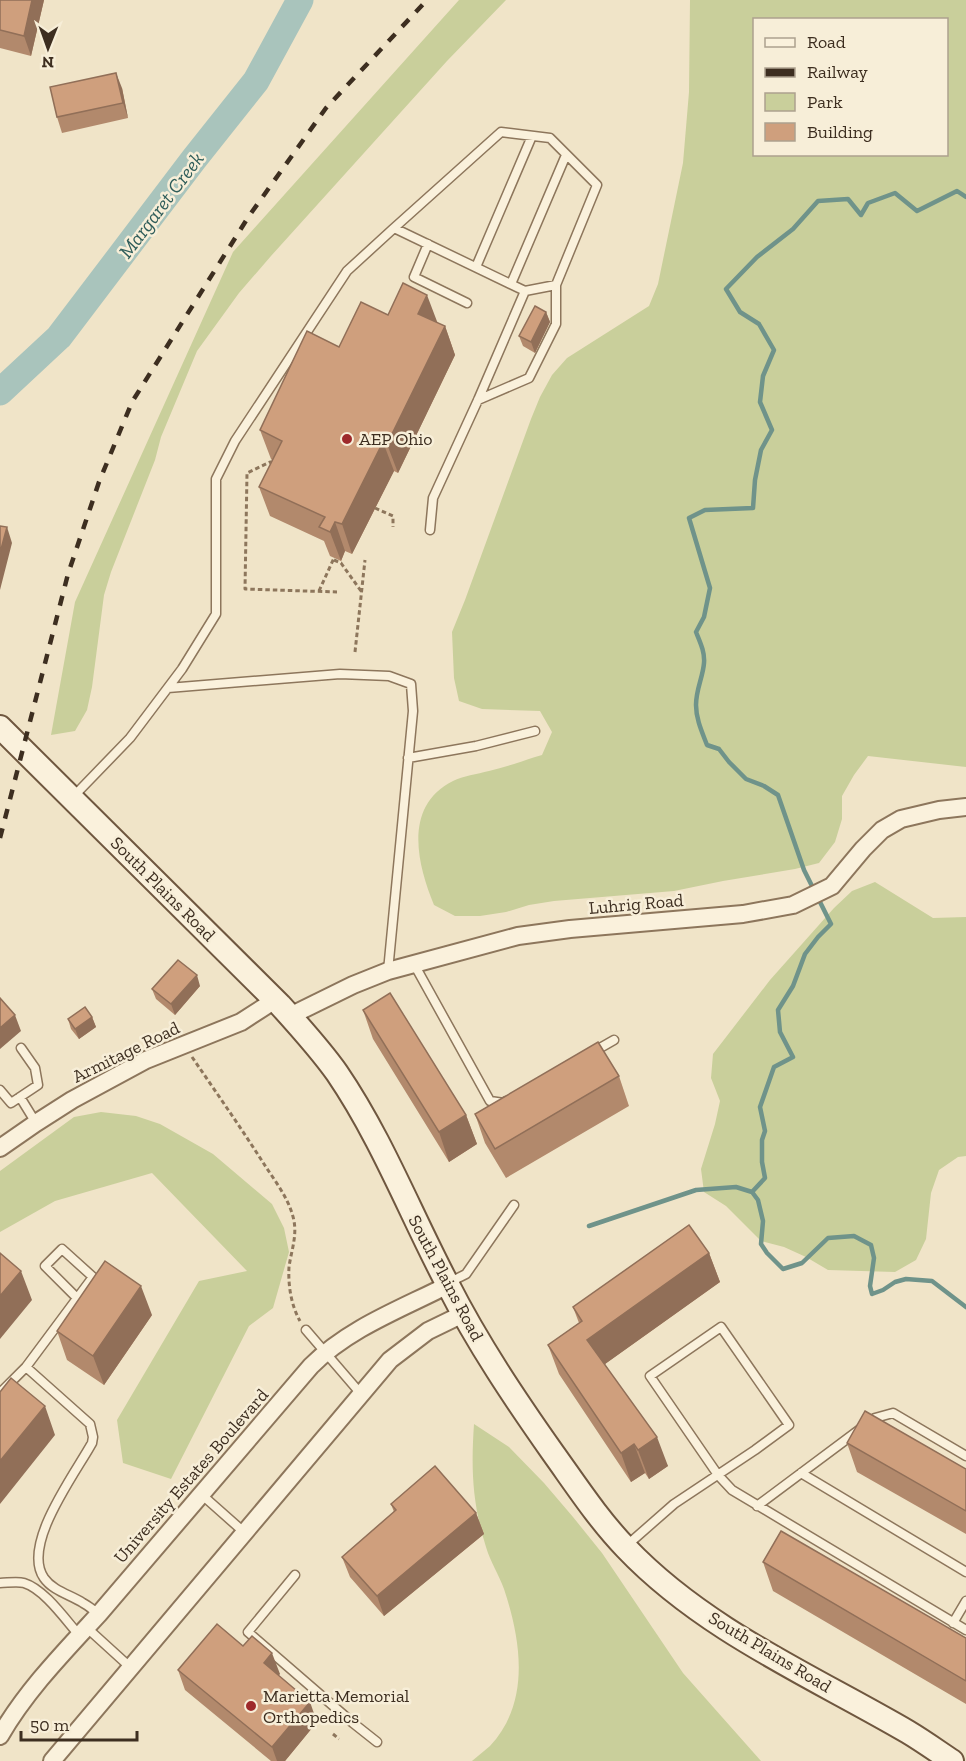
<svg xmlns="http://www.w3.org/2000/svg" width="966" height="1761" font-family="'Zilla Slab',serif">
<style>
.green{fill:#c9cf9b;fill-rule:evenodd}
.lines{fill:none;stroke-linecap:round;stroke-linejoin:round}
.stream{stroke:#6f938a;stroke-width:4.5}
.river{stroke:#a9c4bc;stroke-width:27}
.service-casing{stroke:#8d765c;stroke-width:11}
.minor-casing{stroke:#8d765c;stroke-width:20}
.secondary-casing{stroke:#6f573f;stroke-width:26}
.path{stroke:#8d765c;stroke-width:3;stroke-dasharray:4.5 3;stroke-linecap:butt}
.service{stroke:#faf1dc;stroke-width:8}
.minor{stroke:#faf1dc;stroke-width:16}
.secondary{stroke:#faf1dc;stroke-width:22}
.rail{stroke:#3d2e20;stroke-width:4.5;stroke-dasharray:10 10;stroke-linecap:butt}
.wall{fill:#b2896c}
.shaded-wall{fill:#916f58}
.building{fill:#cf9f7d;stroke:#916f58;stroke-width:1.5}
.poi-dot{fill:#9e2a2b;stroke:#f7eed8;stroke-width:2}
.labels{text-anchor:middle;stroke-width:5;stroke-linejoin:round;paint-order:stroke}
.poi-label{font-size:18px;fill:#3d2e20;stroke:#f7eed8;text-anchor:start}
.street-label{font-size:18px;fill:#3d2e20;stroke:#f7eed8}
.water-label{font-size:20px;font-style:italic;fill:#2f5d5a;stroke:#f7eed8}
</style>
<rect width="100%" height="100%" fill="#f0e4c8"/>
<path class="green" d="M459 0H506L447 61 271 256 239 293 197 351 161 437 155 460 111 572 104 595 92 687 87 710 75 731 51 735 75 602 233 252Z
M690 0H966V767L868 756 854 775 842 796V819L835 842 819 863 795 869 723 881 674 891 554 901 529 905 506 912 480 916H455L434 905C417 864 403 806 453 781 463 776 477 774 489 771 507 767 525 760 542 755L552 732 540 711 482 709 459 701 454 678 452 632 465 600 531 419 540 397 552 375 567 358 649 306 658 284 683 163 689 92ZM754 20H946V154H754Z
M875 882 933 918 966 917V1156L958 1157 939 1170 931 1193 926 1239 916 1260 895 1272 828 1270 806 1257 784 1247 761 1241 726 1206 704 1192 701 1169 715 1124 720 1101 711 1078 713 1054 770 980 834 908 852 891Z
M101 1112 136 1116 160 1124 213 1154 272 1204 284 1228 289 1252 273 1308 249 1326 171 1479 123 1463 117 1420 199 1281 247 1271 152 1173 55 1201 0 1232V1171L74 1117Z
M474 1424 509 1447 544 1483 573 1517 602 1553 683 1673 761 1761H472C478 1756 484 1751 490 1746 531 1702 521 1640 504 1589 499 1575 490 1561 486 1547 472 1503 471 1468 474 1424Z"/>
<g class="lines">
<path class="stream" d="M966 197 957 191 917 211 895 193 868 203 861 215 848 199 818 201 793 229 757 257 726 289 740 312 759 324 774 350 763 376 760 402 772 430 761 450 755 480 753 508 705 510 689 518 710 588 704 617 696 632C700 642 705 652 704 663 703 677 696 689 696 705 696 719 702 732 707 745L719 749 729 762 746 779 764 786 778 795 804 870 831 924 818 937 805 954 793 986 778 1010 780 1032 793 1057 774 1067 760 1107 765 1131 762 1140V1162L765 1178 752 1192 758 1200 763 1221 761 1244 767 1253 783 1269 802 1263 828 1238 854 1236 871 1245 874 1258 870 1286 872 1294 883 1290 895 1282 906 1279 932 1281 966 1307
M589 1226 696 1190 736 1187 752 1192"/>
<path class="river" d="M0 392 59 337 194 159 256 81 300 0"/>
<g class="service-casing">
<path id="service" d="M394 228 501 132 550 138 597 185 556 285 525 291
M428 244 414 277 467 303
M476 267 532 136
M511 284 566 155
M478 400 529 378 556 324V285
M168 688 340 674 389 676 411 684 413 711 388 971
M408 758 476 746 535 731
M72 798 130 738 182 669 216 614V479L235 441 347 271 394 228 525 291 478 400 433 498 430 530
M414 964 490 1101 504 1103 506 1101
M593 1052 614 1040
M0 1090 11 1103 38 1085 35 1068 21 1048
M20 1097 36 1123
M448 1283 466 1274 514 1205
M306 1330 361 1394
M26 1367 90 1424 93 1437 92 1443C75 1474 21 1545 44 1578 53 1591 71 1595 83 1603 89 1606 94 1611 99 1614
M0 1393 26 1367 93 1277 62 1249 45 1266 77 1298
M801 1473 966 1572
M201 1494 245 1533
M757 1506 875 1418 893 1413 966 1456
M625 1547 674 1504 755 1450 789 1425 721 1327 650 1376 718 1475 732 1490 966 1630
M295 1575 248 1632 353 1723 377 1742
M0 1583C7 1583 17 1581 24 1583 44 1589 65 1619 79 1635
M953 1623 966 1601
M86 1627 130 1667"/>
</g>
<g class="minor-casing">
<path id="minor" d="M290 1016 353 985 388 971 518 936 570 929 743 914 793 905 832 886 863 849 882 830 901 819 939 810 966 807
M0 1148 36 1123 72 1100 146 1060 241 1022 275 1000
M0 1736C26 1691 63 1653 99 1614L311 1366C349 1328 401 1309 448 1285
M52 1761 390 1360 428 1331 463 1314"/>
</g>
<g class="secondary-casing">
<path id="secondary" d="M0 727 280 1005C300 1027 320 1049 337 1073 382 1139 411 1215 448 1285 478 1344 515 1399 553 1453 576 1485 598 1519 626 1548 704 1630 812 1676 908 1732 923 1741 937 1751 952 1761"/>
</g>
<path class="path" d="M273 463 270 462 247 473 245 589 337 592
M375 508 393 516V527
M334 560 341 563 361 591
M319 591 334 558
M355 652 365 560
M192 1057C216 1092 241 1128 264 1164 275 1181 290 1200 294 1221 297 1237 291 1252 289 1267 288 1285 291 1305 300 1321
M333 1734 339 1739"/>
<use href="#service" class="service"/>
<use href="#minor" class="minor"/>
<use href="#secondary" class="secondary"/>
<path class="rail" d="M0 838 68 574 99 482 132 402 249 216 326 108 427 0"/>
</g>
<path class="wall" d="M0 0H44L31 56 0 48Z
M122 88 128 118 62 133 57 117Z
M546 312 550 322 535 353 523 346 519 336Z
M388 315 438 323 445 326 455 355 398 473 394 471 352 554 345 551 341 561 330 556 324 541 270 516 259 487 272 460 271 459 260 430 339 347Z
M200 986 175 1015 156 999 152 989Z
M363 1010 466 1115 477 1144 449 1162 373 1039Z
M92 1017 96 1027 79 1039 71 1029 68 1019Z
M619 1076 629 1106 506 1178 485 1143 475 1114Z
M709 1253 720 1282 605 1364 668 1466 649 1479 645 1473 631 1482 559 1374 548 1345 579 1323 573 1307Z
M152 1315 104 1385 67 1360 57 1331Z
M847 1443 966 1469V1534L857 1472Z
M391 1504 476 1513 484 1534 384 1616 350 1577 342 1557 394 1512Z
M763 1562 966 1638V1704L773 1591Z
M243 1646 280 1674 278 1675 317 1722 285 1761H271L185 1690 178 1670Z"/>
<path class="shaded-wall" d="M32 0H44L31 56 24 36Z
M116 73 122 88 128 118 123 103Z
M427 295 438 324 418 314Z
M546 312 550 322 535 353 531 342Z
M445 326 455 355 398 473 387 444Z
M383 442 394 471 352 554 342 524Z
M335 522 345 551 341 561 330 532Z
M7 527 12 543 0 590V553Z
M197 975 200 986 175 1015 171 1004Z
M15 1015 21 1031 0 1049V1028Z
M92 1017 96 1027 79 1039 75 1029Z
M466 1115 477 1144 449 1162 439 1132Z
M709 1253 720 1282 598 1369 587 1340Z
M21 1271 32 1300 0 1339V1296Z
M141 1286 152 1315 104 1385 93 1356Z
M45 1406 55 1435 0 1504V1461Z
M657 1437 668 1466 649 1479 638 1450Z
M634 1444 645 1473 631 1482 621 1453Z
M476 1513 484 1534 384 1616 377 1596Z
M272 1653 280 1674 271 1684 264 1663Z
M310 1702 317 1722 285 1761H277L272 1747Z"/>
<path class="building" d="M0 0H32L24 36 0 30Z
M116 73 123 103 57 117 50 87Z
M403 283 427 295 418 314 445 326 387 444 383 442 342 524 335 522 330 532 319 527 325 517 259 487 282 441 260 430 307 331 339 347 361 302 388 315Z
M535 306 546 312 531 342 519 336Z
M0 526 7 527 0 553Z
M178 960 197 975 171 1004 152 989Z
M390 993 466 1115 439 1132 363 1010Z
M0 998 15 1015 0 1028Z
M85 1007 92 1017 75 1029 68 1019Z
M598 1042 619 1076 495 1149 475 1114Z
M689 1225 709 1253 587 1340 657 1437 638 1450 634 1444 621 1453 548 1345 582 1321 573 1307Z
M0 1253 21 1271 0 1296Z
M105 1261 141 1286 93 1356 57 1331Z
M11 1378 45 1406 0 1461V1392Z
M865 1411 966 1469V1511L847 1443Z
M435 1466 476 1513 377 1596 342 1557 396 1510 391 1504Z
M781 1531 966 1638V1681L763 1562Z
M217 1624 243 1646 252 1636 272 1653 264 1663 310 1702 272 1747 178 1670Z"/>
<g class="poi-dot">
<circle cx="347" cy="439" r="6"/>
<circle cx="251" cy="1706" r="6"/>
</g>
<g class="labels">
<g class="poi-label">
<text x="359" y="445">AEP Ohio</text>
<text x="263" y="1702">Marietta Memorial<tspan x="263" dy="21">Orthopedics</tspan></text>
</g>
<g class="street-label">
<text transform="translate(163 889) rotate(45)" y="6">South Plains Road</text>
<text transform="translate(636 904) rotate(-5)" y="6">Luhrig Road</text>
<text transform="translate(126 1052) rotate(-26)" y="6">Armitage Road</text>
<text transform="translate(446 1278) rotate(62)" y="6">South Plains Road</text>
<text transform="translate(191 1476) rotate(-49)" y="6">University Estates Boulevard</text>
<text transform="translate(770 1652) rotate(31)" y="6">South Plains Road</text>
</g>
<g class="water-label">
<text transform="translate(161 205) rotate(-53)" y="7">Margaret Creek</text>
</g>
</g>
<rect x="753" y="18" width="195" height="138" fill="#f7eed8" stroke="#ada18e" stroke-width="1.5"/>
<rect x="765" y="38" width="30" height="9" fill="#faf1dc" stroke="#ada18e" stroke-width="1.5"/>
<text x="807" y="48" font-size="18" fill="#3d2e20">Road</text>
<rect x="765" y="68" width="30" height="9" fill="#3d2e20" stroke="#ada18e" stroke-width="1.5"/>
<text x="807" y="78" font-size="18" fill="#3d2e20">Railway</text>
<rect x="765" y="93" width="30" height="18" fill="#c9cf9b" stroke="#ada18e" stroke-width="1.5"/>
<text x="807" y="108" font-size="18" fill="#3d2e20">Park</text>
<rect x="765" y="123" width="30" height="18" fill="#cf9f7d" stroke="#ada18e" stroke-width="1.5"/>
<text x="807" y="138" font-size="18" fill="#3d2e20">Building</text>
<g transform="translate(48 48) rotate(181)" stroke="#f7eed8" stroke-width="4.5" paint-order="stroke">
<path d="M0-4.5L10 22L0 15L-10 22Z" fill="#3d2e20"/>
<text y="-9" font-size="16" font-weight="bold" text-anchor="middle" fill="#3d2e20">N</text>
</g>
<path d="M21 1731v9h116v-9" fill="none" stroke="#3d2e20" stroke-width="3"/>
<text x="30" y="1731" font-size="18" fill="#3d2e20" stroke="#f7eed8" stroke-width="4.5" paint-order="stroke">50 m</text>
</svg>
